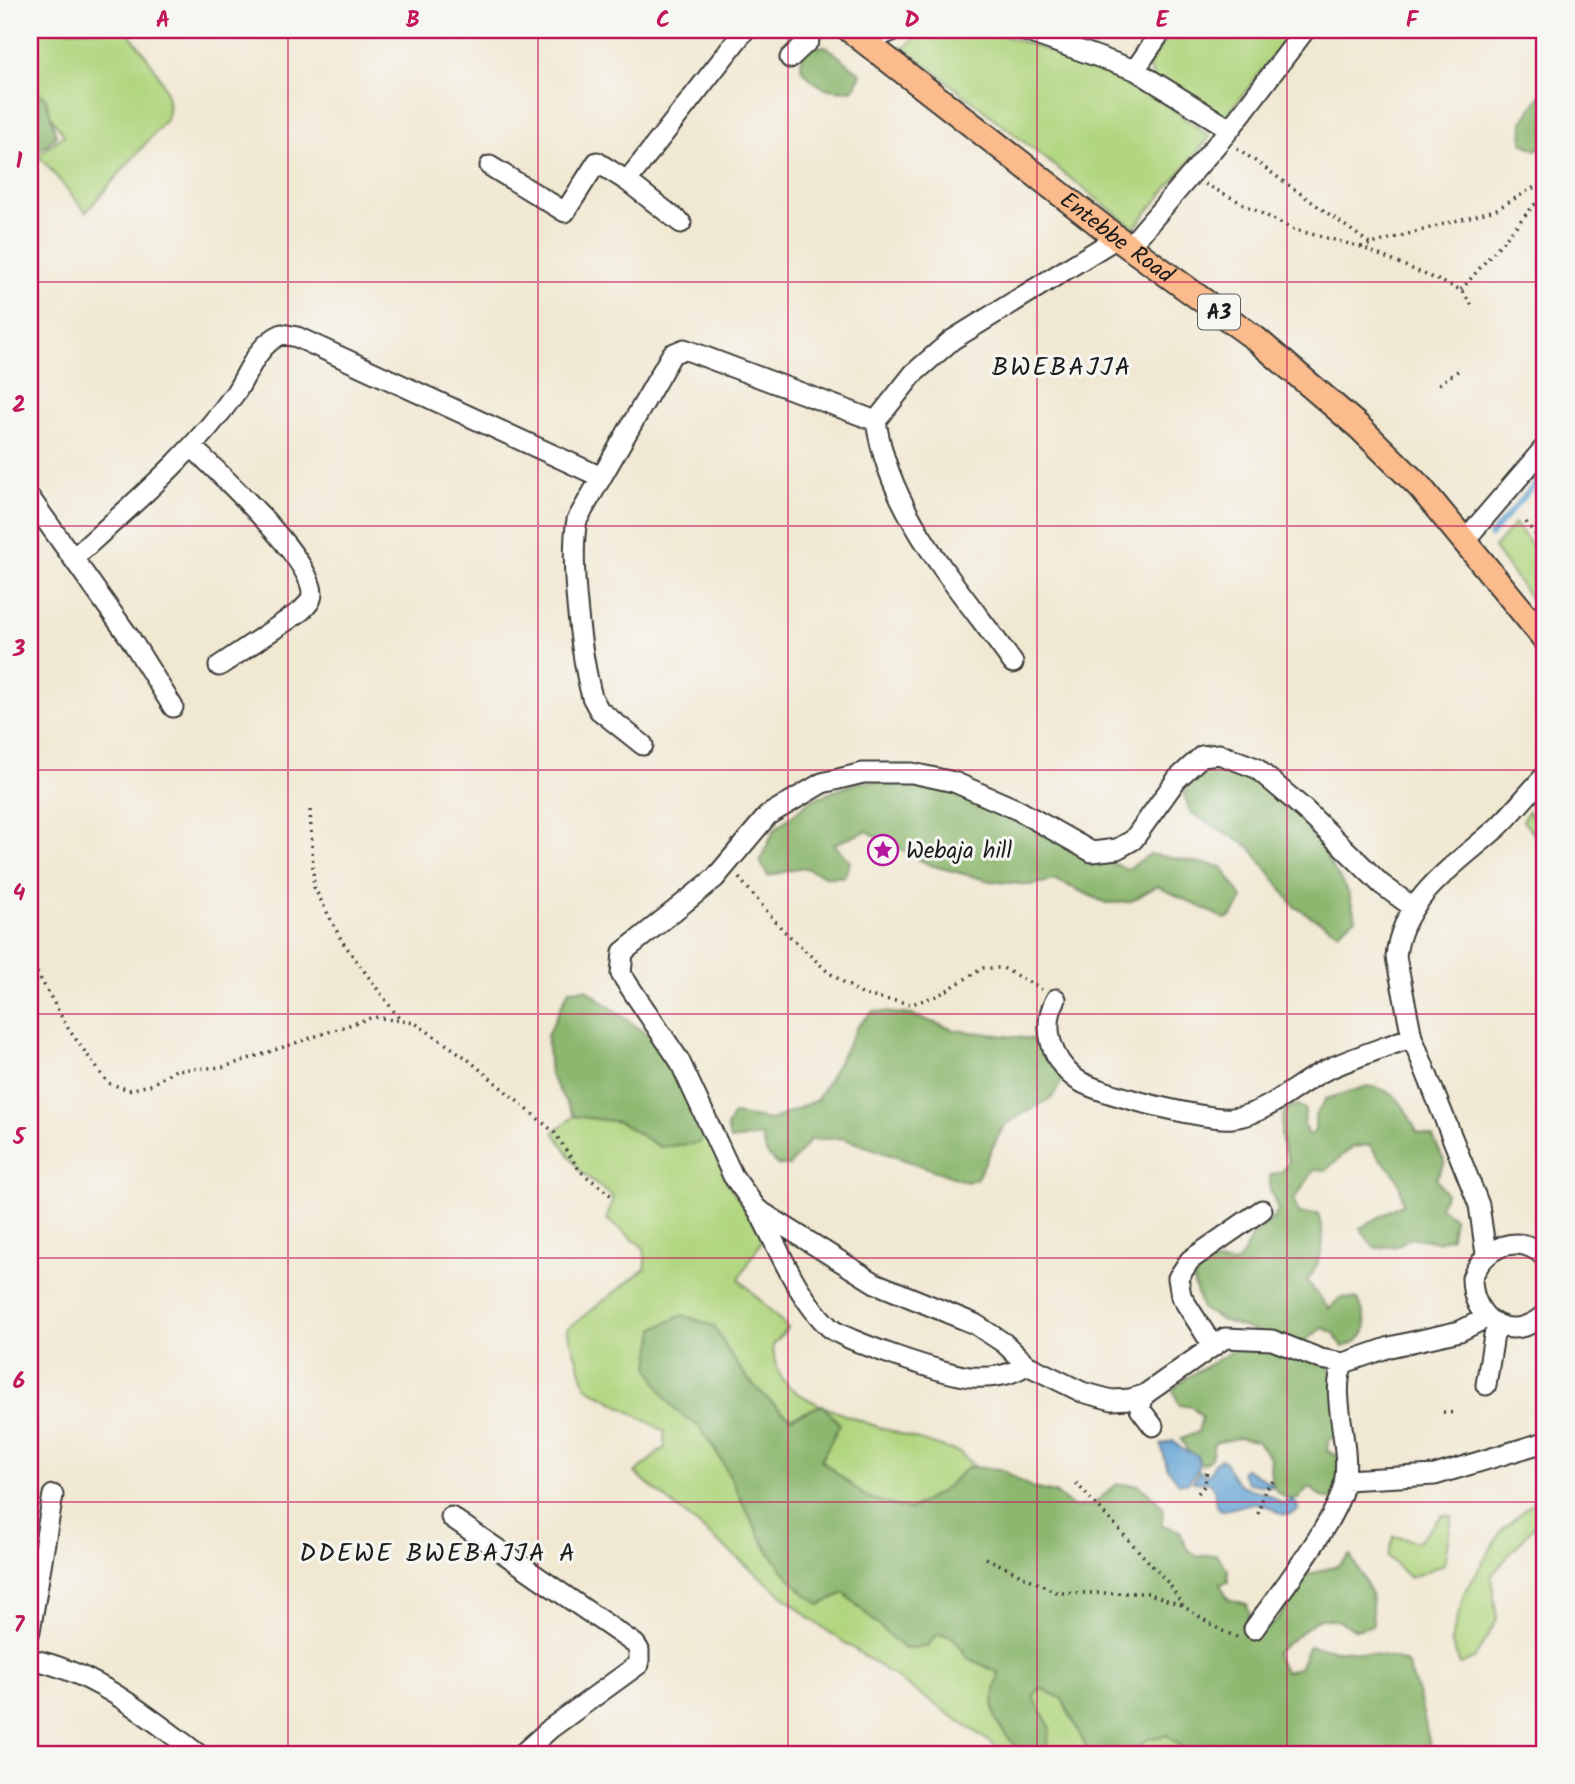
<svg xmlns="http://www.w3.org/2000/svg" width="1575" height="1784" font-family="Kalam,sans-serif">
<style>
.green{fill:#b1d67f;stroke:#66794e;stroke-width:2}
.forest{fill:#8cb76e;stroke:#546a45;stroke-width:2}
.water{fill:#5fa1d3;stroke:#3e5e78;stroke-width:2}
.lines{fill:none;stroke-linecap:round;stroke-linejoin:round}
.stream{stroke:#5fa1d3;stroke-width:5}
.minor-casing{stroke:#3c3b37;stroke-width:23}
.major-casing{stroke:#3c3b37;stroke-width:28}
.path{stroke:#3c3b37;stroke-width:3.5;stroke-dasharray:2 5;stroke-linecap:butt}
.minor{stroke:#fff;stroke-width:19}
.major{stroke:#fbbb8c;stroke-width:24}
.grid{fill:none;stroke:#c2185b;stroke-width:2;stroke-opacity:0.55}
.labels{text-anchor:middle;stroke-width:6;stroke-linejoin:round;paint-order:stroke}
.shield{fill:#f6f6f2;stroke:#5d5d5c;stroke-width:2}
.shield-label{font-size:21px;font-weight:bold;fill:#1c1c1c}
.street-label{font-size:23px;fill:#1c1c1c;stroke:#f6f6f2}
.poi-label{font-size:23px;fill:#1c1c1c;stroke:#f6f6f2;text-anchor:start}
.quarter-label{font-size:26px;letter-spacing:2px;fill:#1c1c1c;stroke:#f6f6f2}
.neatline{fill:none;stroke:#c2185b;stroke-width:2.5}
.grid-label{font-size:23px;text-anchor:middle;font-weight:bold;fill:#c2185b}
</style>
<rect width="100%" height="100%" fill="#f6f6f2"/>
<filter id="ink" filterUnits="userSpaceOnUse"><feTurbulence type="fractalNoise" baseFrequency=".0143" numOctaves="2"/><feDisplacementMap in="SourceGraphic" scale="14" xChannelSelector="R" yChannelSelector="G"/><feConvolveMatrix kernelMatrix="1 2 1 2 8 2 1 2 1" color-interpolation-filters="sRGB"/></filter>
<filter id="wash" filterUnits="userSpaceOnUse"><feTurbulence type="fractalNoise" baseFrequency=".00686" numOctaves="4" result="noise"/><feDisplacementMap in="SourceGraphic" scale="28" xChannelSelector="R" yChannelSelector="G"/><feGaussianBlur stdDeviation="1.57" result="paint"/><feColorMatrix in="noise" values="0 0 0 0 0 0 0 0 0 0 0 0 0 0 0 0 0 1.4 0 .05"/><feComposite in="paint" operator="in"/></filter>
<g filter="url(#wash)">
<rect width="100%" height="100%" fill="#f1e8d2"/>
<path class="green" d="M30 30H127C144 55 178 89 166 120L86 212 38 155 64 135 30 87Z
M925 30H987L1132 79 1210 137 1134 228 904 48Z
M1172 30H1293L1221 123 1155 80 1148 66Z
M1515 523 1545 563V618L1494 548Z
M1528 811 1545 831V847L1523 821Z
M574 1116 619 1122 660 1147 705 1124 726 1180 764 1237 739 1279 788 1328 773 1345C774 1362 777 1376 791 1388 819 1412 922 1440 960 1453L975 1467H968L942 1491 909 1510 866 1497 820 1460 822 1405 791 1418C752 1389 737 1368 714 1326L676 1411 700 1427 722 1462 844 1593 904 1649 937 1634 953 1637 968 1658 999 1673C990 1712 989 1716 1016 1746L1006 1753 816 1623 635 1473 665 1447 664 1431 586 1387 567 1329 646 1268 644 1248 607 1219 613 1197 580 1171 554 1132Z
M1545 1492V1513L1491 1576 1497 1620 1474 1659 1460 1664 1451 1642 1464 1594 1502 1530Z
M1442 1515 1452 1516 1444 1564 1410 1578 1388 1557 1394 1536 1418 1542Z
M1041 1687 1062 1699 1090 1754 1044 1753 1033 1696Z
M1167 1735 1183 1749 1182 1754H1109L1131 1753 1148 1739Z"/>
<path class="forest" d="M826 46 861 74 854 89C832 94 814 86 801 68L802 48Z
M30 85 46 98 56 136 46 146 32 151Z
M1545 95V144L1536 150 1522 143 1523 122 1540 96Z
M1226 765 1251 778 1270 772 1334 841 1327 859 1348 892 1356 918 1338 932 1295 907 1250 847 1190 812 1184 794 1204 769Z
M926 781C996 805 1058 845 1128 869L1150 854 1222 867 1243 899 1232 916 1225 919 1157 886 1130 902 1106 903 1056 880 1030 885 990 881 930 865 867 831 834 844 850 862 844 877H828L803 867 768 876 760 861 774 830 811 800 859 782Z
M586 989 661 1045 705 1124 700 1143 660 1147 619 1122 574 1116 550 1075 547 1036 569 990Z
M873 1011 912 1015 955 1030 1032 1039 1064 1077 1053 1097 1004 1125 977 1178 967 1182 842 1138 810 1140 789 1166 777 1165 767 1154 761 1136 730 1140 727 1126 734 1114 771 1120 817 1100 858 1026Z
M1368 1086C1400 1091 1403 1105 1417 1132L1433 1137 1445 1163 1436 1178 1446 1194 1439 1206 1454 1218 1451 1237 1437 1242 1411 1237 1397 1246 1374 1248 1360 1228 1403 1203C1398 1164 1388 1174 1370 1145L1352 1147 1326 1170 1315 1169 1294 1200 1298 1214H1318C1327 1241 1323 1259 1307 1281L1329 1309 1341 1297 1358 1299C1368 1324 1373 1337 1343 1347L1334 1333 1323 1328 1299 1345 1224 1321 1202 1309 1193 1281C1203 1261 1213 1260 1234 1264 1247 1256 1244 1244 1254 1235 1264 1224 1272 1224 1278 1210L1270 1189V1175L1283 1171 1289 1161C1279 1142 1279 1129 1285 1109L1298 1105 1305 1109 1304 1125 1308 1136 1315 1131V1116L1326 1099Z
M683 1315 714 1326C737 1368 752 1389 791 1418L822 1405 840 1424 821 1460 866 1497 909 1510 942 1491 968 1467 1000 1469 1033 1488 1055 1493 1074 1507 1091 1506 1117 1484 1139 1485 1163 1507 1162 1525 1180 1531 1186 1548 1198 1557 1216 1554 1228 1570V1582L1220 1584 1228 1599 1247 1604 1250 1615 1241 1625 1256 1636 1279 1618 1303 1576 1337 1566 1350 1555 1371 1592 1373 1625 1356 1630 1340 1621 1319 1618 1275 1653 1284 1672 1299 1668 1309 1646C1342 1653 1374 1649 1407 1663L1419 1696 1432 1754H1182L1183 1749 1167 1735 1148 1739 1131 1753 1090 1754 1062 1699 1041 1688 1033 1696 1050 1727 1045 1754H1005L1016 1746C989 1716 990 1712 999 1673L968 1658 953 1637 937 1634 927 1646 904 1649 844 1593 820 1605C754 1559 746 1491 702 1430 696 1422 685 1418 677 1411 664 1400 656 1381 649 1366L655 1328Z
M1261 1347 1327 1365 1344 1384V1431L1328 1440 1327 1451 1341 1457 1335 1499 1321 1497 1309 1486 1298 1499C1273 1500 1268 1479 1271 1459L1257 1441 1238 1438 1214 1443 1211 1458 1203 1465 1189 1453 1181 1439 1198 1432 1202 1417 1192 1407 1179 1405 1173 1390 1186 1378 1238 1348Z"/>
<path class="water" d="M1173 1441 1183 1450 1198 1455 1199 1467 1188 1483H1179L1167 1467 1161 1445Z
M1220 1459 1225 1461C1237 1490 1242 1485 1269 1495 1274 1496 1277 1502 1283 1504L1293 1499 1299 1509C1281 1526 1273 1502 1254 1503 1243 1504 1233 1510 1221 1510L1216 1506 1214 1488 1210 1483 1193 1482 1199 1471 1205 1475 1211 1472 1214 1463Z
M1245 1469 1273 1484 1271 1487 1248 1483 1241 1472Z"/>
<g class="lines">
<path class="stream" d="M1490 536 1545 472"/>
</g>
</g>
<g filter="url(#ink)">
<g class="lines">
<g class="minor-casing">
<path id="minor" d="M1022 30 1135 70 1230 129
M866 41 895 30
M790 58 809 40
M1135 70 1162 30
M490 166 565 212 597 162 627 181
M681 223 627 181 745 30
M1129 247 1230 129 1305 30
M876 421C890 516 959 587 1013 663
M193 448C220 474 311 558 312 593 312 601 307 605 301 611L219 666
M30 498 130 638 173 707
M1465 540 1545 447
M74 558C131 505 191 456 236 392 250 370 257 345 282 334L297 337 601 477
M643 745 599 710 592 697C581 656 569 561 577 520L672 354 684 349 876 421 914 373 952 340 1117 238
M1056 999C1041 1026 1051 1060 1076 1079 1094 1093 1208 1121 1232 1118 1269 1114 1294 1085 1326 1070 1354 1057 1384 1048 1412 1037
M759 1212C780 1251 796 1295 829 1327 842 1340 950 1376 971 1377 992 1378 1009 1376 1027 1365L1082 1392 1112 1400 1130 1399 1144 1395 1225 1338 1272 1340 1321 1359 1344 1363 1390 1347 1460 1331 1486 1318
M1486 1254 1479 1205 1412 1037 1396 957C1401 898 1458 863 1497 828 1514 812 1528 793 1545 776
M1545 1257C1518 1231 1484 1247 1472 1278 1472 1321 1511 1345 1545 1314
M1213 1346 1181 1296 1178 1278 1190 1260 1262 1210
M1027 1365 1004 1343 975 1324 875 1283 757 1209 733 1176 679 1060 621 974 623 952 715 878 768 815 822 783 863 773H912L954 782 1018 810 1092 852 1117 849 1133 840 1177 779 1202 756 1219 754 1256 768 1304 809 1381 884 1414 908
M1486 1385 1494 1335 1501 1326
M1144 1395 1140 1409 1153 1426
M1345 1480 1435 1475 1545 1442
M451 1517 635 1644 639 1650V1664L551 1728 522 1754
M1254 1629C1277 1596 1338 1519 1344 1484 1352 1445 1328 1392 1344 1363
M30 1631 53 1495
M30 1659C95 1672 146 1715 198 1754"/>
</g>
<g class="major-casing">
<g id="major">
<path id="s1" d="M850 30 1117 238 1256 339 1359 427 1420 487 1545 639"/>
</g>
</g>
<path class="path" d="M1237 148 1372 245
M1205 184 1292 229 1361 247 1461 290 1473 307
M1361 247 1495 210 1545 181
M1538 265 1539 275 1545 287
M1461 290 1534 205 1545 198
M1540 313 1545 308
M1439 384 1459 370
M1526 522 1545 547
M310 810 314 887 342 941 401 1021
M739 878 782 929 828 972 863 995 912 1004 939 995 983 968H1003L1043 990
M30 960 69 1030 108 1083 129 1090 150 1085 176 1070 224 1067 373 1017 415 1023 465 1057 554 1132 580 1171 613 1197
M1443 1412 1457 1413
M1076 1483 1170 1585 1183 1606 1220 1630 1237 1637
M1198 1493 1205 1485 1207 1468
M1258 1514 1265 1490 1275 1479
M986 1558 1058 1593H1147L1181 1605"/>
<use href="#minor" class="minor"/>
<use href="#major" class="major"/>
</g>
</g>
<path class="grid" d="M288 30V1754M538 30V1754M788 30V1754M1037 30V1754M1287 30V1754M30 282H1545M30 526H1545M30 770H1545M30 1014H1545M30 1258H1545M30 1502H1545"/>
<defs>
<g id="sight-ring" transform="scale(1.575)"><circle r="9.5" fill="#f6f6f2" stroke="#b5179e" stroke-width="1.5"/><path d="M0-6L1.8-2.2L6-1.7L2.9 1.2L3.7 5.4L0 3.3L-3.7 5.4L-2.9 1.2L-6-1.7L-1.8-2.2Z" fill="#b5179e"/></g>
</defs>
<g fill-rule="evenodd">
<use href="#sight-ring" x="883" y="850"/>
</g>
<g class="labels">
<rect class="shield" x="1198" y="294.5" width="42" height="35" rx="5"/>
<g class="shield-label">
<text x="1219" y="319">A3</text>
</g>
<g class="street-label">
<text dy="8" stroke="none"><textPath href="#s1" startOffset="338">Entebbe Road</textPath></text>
</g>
<g class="poi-label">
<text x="906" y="858">Webaja hill</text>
</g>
<g class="quarter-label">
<text x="1062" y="375">BWEBAJJA</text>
<text x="438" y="1561">DDEWE BWEBAJJA A</text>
</g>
</g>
<rect width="1575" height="1784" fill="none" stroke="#f6f6f2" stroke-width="77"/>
<rect x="38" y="38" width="1498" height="1708" class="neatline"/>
<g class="grid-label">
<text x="163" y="27">A</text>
<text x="413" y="27">B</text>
<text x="663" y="27">C</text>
<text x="912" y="27">D</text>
<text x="1162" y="27">E</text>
<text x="1412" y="27">F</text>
<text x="19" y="168">1</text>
<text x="19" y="412">2</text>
<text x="19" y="656">3</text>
<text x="19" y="900">4</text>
<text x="19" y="1144">5</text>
<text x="19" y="1388">6</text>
<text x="19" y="1632">7</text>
</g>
</svg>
